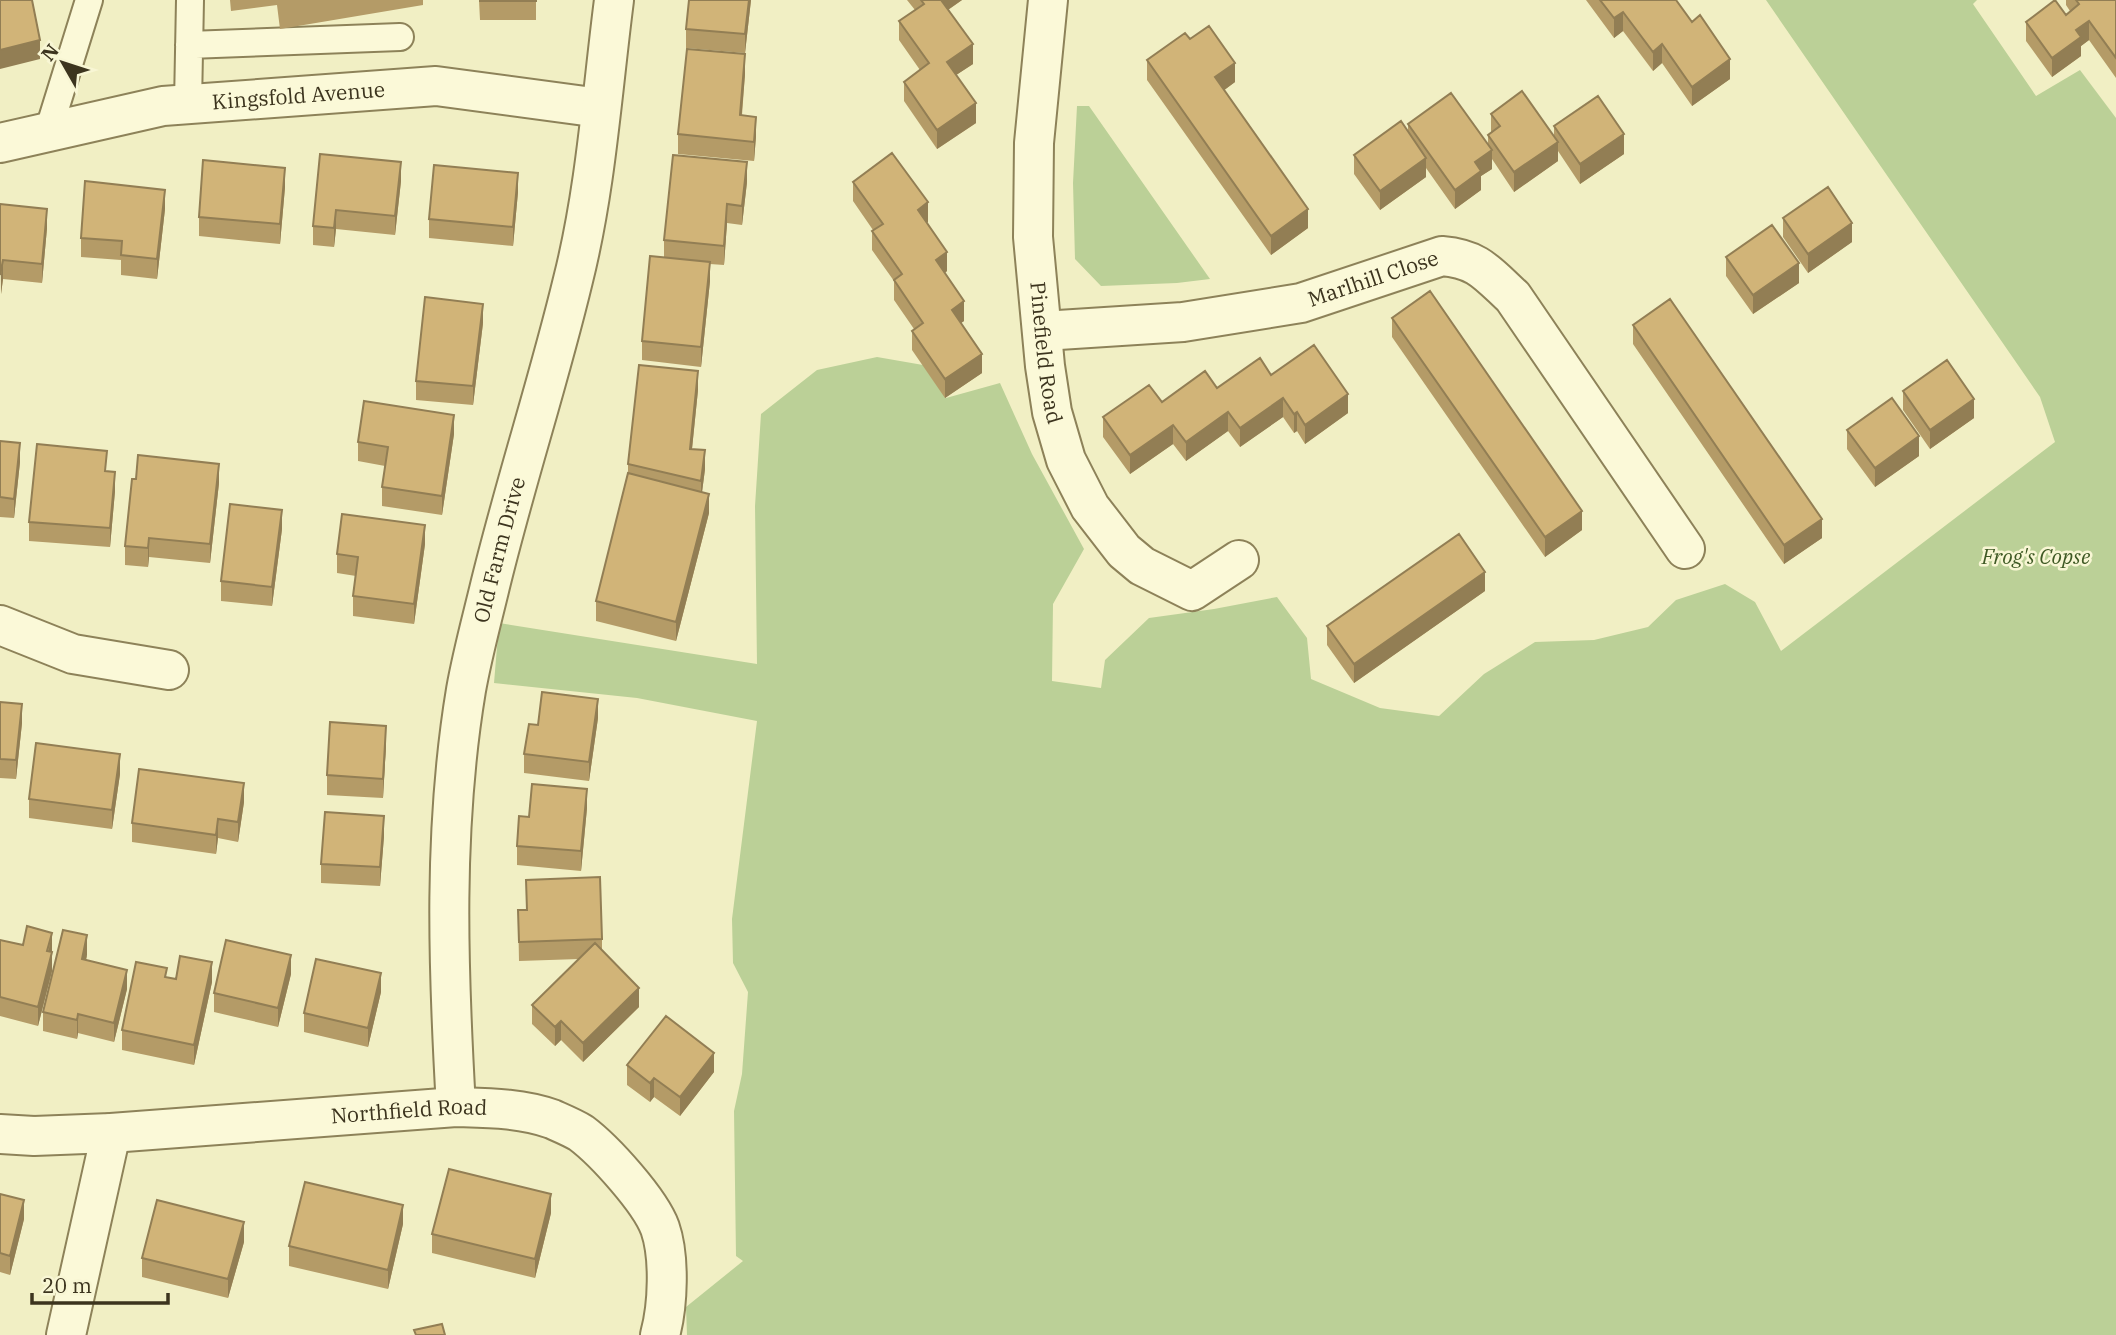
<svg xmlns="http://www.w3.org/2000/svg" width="2116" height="1335" font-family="'IBM Plex Serif',serif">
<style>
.green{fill:#bbd097}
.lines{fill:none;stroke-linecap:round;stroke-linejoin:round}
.service-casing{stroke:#8d8259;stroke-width:30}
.minor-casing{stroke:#8d8259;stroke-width:42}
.service{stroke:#fbf9d8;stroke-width:26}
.minor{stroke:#fbf9d8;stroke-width:38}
.wall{fill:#b49b67}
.shaded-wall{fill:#927e54}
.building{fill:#d1b478;stroke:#927e54;stroke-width:2}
.labels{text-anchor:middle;stroke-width:5;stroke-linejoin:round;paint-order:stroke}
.street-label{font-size:21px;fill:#3c341e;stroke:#f8f6d4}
.park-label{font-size:21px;font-style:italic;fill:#3e5924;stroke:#f8f6d4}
</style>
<rect width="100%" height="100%" fill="#f1efc4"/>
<path class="green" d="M1766 0H1977L1973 4 2036 96 2080 70 2116 118V1335H687L686 1307 743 1261 736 1256 734 1111 742 1074 748 992 733 963 732 919 757 721 637 698 494 683 499 623 757 664 755 506 761 414 817 370 877 357 923 365 946 398 1000 383 1032 454 1084 549 1053 604 1052 681 1101 688 1105 660 1149 618 1214 609 1277 597 1307 638 1311 679 1380 708 1439 716 1484 674 1535 642 1594 640 1648 627 1676 600 1725 584 1755 602 1781 651 2055 442 2040 397Z
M1077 106H1089L1210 279 1177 283 1101 286 1075 259 1073 183Z"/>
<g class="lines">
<g class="service-casing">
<path id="service" d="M189 45 400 37
M188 104 190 0
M48 132 89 0"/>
</g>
<g class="minor-casing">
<g id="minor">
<path id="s1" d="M1048 0 1034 143 1033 237 1045 366 1052 412 1066 460 1090 507 1124 551 1142 566 1192 591 1239 560"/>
<path id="s2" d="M0 143 163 106 436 86 600 108"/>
<path id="s3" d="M1043 331 1183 322 1301 303 1442 256C1478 259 1487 273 1513 297L1685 549"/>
<path d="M0 625 73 654 169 670"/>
<path id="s4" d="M456 1107C448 968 443 828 466 690 472 656 481 623 489 590 514 486 548 384 573 280 596 189 602 93 614 0"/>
<path id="s5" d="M0 1134 34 1136 111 1133 456 1107C488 1108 521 1108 552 1119 561 1123 573 1128 581 1133 605 1151 650 1201 660 1228 670 1257 668 1306 660 1335"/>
<path d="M66 1335 111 1133"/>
</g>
</g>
<use href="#service" class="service"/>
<use href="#minor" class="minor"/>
</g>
<path class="wall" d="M230 0H423V5L280 29 277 5 231 11Z
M479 0H536V20H480Z
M689 0H751L745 53 686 48V29Z
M907 0H962L948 10 973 64 956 75 976 123 937 149 904 101V82L920 70 899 40V21L915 10Z
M1586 0H1676L1730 79 1692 106 1662 63 1653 71 1623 31 1614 38Z
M2066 0H2116V78L2089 40 2081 46V56L2052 77 2026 41V22L2066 15 2070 11 2066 5Z
M1190 39 1235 82 1224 90 1308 228 1271 255 1147 80V60Z
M745 74 742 115 756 136 754 161 678 154V134Z
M1491 114 1554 137V126L1624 154 1580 184 1558 151V161L1514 192 1492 159V169L1481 176V190L1455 209 1426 168V177L1380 210 1354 174V155L1408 132V124L1488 144V135L1491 133Z
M320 154 401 181 395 235 336 229 334 247 313 245V226Z
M747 182 742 225 727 223 724 265 710 264V281L701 367 642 360V341L664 257V240Z
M853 182 928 222H927L947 271 945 273 964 321 961 323 982 373 945 398 912 350V331L914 329 894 300V281L872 250V231L873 230 853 201Z
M285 187 280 244 199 236V217Z
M518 192 513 246 429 238V219Z
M0 204 47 228 42 283 3 279 1 294Z
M165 209 157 279 121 275V260L81 257V238Z
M1783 218 1852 242 1808 273 1783 237Z
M1726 257 1799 283 1753 314 1726 276Z
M1392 318 1582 530 1545 557 1392 337Z
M483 323 473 405 416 400V381Z
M1633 325 1822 538 1784 564 1633 344Z
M1271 375 1348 413 1305 444 1297 431 1294 433 1283 417 1240 447 1228 431 1186 461 1173 444 1130 474 1103 437V417Z
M698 390 692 449 705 469 702 492 709 513 676 641 596 621V601L628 474V464Z
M1903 391 1974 418 1930 449 1903 410Z
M1847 430 1919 456 1875 487 1847 449Z
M454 434 442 515 382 506V487L385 466 358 461V442Z
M0 441 20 462 14 518 0 517Z
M107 471 115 491 110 547 29 541V522Z
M219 483 210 563 149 557 148 567 125 565V546Z
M282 529 272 606 221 601V581Z
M425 544 414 624 353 616V596L356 576 337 573V554Z
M1485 591 1354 683 1327 645V626Z
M0 702 22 723 16 779 0 778Z
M598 718 589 781 524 773V754Z
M386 745 383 798 327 795V775Z
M120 774 112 829 29 818V799Z
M244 802 238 842 218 838 216 854 132 842V823Z
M587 808 581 871 517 865V846L529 817Z
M384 836 380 886 321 883V864Z
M526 880 602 939V951L639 1007 583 1062 561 1040 555 1046 532 1024V1005L579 959 519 961 518 910H526Z
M52 933V971L38 1026 0 1016V940L23 945Z
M87 955 86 960 127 989 114 1042 78 1033 77 1039 43 1031V1012Z
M291 974 278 1027 214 1012V993Z
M167 978 176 979 212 982 194 1065 122 1050V1030Z
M381 992 368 1047 304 1032V1013Z
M627 1065 714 1072 680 1116 654 1097 650 1102 627 1085Z
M0 1194 24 1219 10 1275 0 1272Z
M551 1213 535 1278 432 1253V1234Z
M403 1224 388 1289 289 1266V1246Z
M244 1242 228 1298 142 1277V1258Z"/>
<path class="shaded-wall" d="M749 0H751L745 53V34Z
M939 0H962L939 16Z
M1623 12V31L1614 38V18Z
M2089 21V40L2081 46V56L2052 77V58L2076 30Z
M40 40V59L0 69V50Z
M973 44V64L947 81V62Z
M1662 44V63L1653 71V52Z
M745 54V74L740 134V115Z
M1730 59V79L1692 106V87Z
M1235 63V82L1215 97V77Z
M976 103V123L937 149V130Z
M756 117V136L754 161V142Z
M1624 134V154L1580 184V164Z
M1558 142V161L1514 192V172Z
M1492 150V169L1481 176V190L1455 209V190L1475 162Z
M1426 158V177L1380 210V191Z
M401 162V181L395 235V216Z
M747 162V182L742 225V206Z
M285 168V187L280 244V224Z
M518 173V192L513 246V227Z
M165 190V209L157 279V259Z
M928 202V222L918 229V210Z
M727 204V223L724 265V246Z
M47 209V228L42 283V264Z
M1308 209V228L1271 255V236Z
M336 210V229L334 247V228Z
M1852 223V242L1808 273V254Z
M947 252V271L936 279V260Z
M3 260V279L1 294V275Z
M710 262V281L701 367V347Z
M1799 263V283L1753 314V295Z
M964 301V321L952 329V310Z
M483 304V323L473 405V386Z
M982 354V373L945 398V379Z
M698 371V390L690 468V449Z
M1348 394V413L1305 444V425Z
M1283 398V417L1240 447V428Z
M1974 399V418L1930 449V430Z
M1228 412V431L1186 461V442Z
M1297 412V431L1294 433V414Z
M454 415V434L442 515V496Z
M1173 425V444L1130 474V455Z
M1919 436V456L1875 487V468Z
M20 443V462L14 518V499Z
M705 450V469L701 500V481Z
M219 464V483L210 563V544Z
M115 472V491L110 547V528Z
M709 494V513L676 641V622Z
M282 510V529L272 606V587Z
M1582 511V530L1545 557V537Z
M1822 519V538L1784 564V545Z
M425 525V544L414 624V604Z
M149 538V557L148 567V548Z
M1485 572V591L1354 683V664Z
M598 699V718L589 781V762Z
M22 704V723L16 779V760Z
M386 726V745L383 798V779Z
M120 754V774L112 829V810Z
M244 783V802L238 842V822Z
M587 789V808L581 871V851Z
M384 816V836L380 886V867Z
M218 819V838L216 854V835Z
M52 933V971L38 1026V1007Z
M87 935V955L82 978V959Z
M291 955V974L278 1027V1008Z
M212 962V982L194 1065V1045Z
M127 970V989L114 1042V1023Z
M381 973V992L368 1047V1028Z
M639 988V1007L583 1062V1043Z
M78 1014V1033L77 1039V1020Z
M561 1021V1040L555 1046V1027Z
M714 1053V1072L680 1116V1097Z
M654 1078V1097L650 1102V1083Z
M551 1194V1213L535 1278V1259Z
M24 1200V1219L10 1275V1256Z
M403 1205V1224L388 1289V1270Z
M244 1222V1242L228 1298V1279Z"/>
<path class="building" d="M0 0H32L40 40 0 50Z
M480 0H536V1H480Z
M689 0H749L745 34 686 29Z
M921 0H941L973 44 947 62 976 103 937 130 904 82 929 63 899 21 924 4Z
M1600 0H1676L1692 22 1700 15 1730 59 1692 87 1662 44 1653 52 1623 12 1614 18Z
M2055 0 2066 15 2079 4 2076 0H2116V58L2089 21 2076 30 2081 37 2052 58 2026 22Z
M1209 26 1235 63 1215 77 1308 209 1271 236 1147 60 1185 33 1190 39Z
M687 49 745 54 740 115 756 117 754 142 678 134Z
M1522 91 1558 142 1514 172 1488 135 1500 126 1491 114Z
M1451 93 1492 150 1475 162 1481 171 1455 190 1408 124Z
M1598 96 1624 134 1580 164 1554 126Z
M1401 121 1426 158 1380 191 1354 155Z
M892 153 928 202 918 210 947 252 936 260 964 301 952 310 982 354 945 379 912 331 923 323 894 280 902 274 872 231 883 224 853 182Z
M320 154 401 162 395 216 336 210 334 228 313 226Z
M673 155 747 162 742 206 727 204 724 246 664 240Z
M203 160 285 168 280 224 199 217Z
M434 165 518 173 513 227 429 219Z
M85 181 165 190 157 259 121 255 122 241 81 238Z
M1828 187 1852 223 1808 254 1783 218Z
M0 204 47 209 42 264 3 260 0 275Z
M1772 225 1799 263 1753 295 1726 257Z
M650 256 710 262 701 347 642 341Z
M1430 291 1582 511 1545 537 1392 318Z
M425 297 483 304 473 386 416 381Z
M1670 299 1822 519 1784 545 1633 325Z
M1314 345 1348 394 1305 425 1297 412 1294 414 1283 398 1240 428 1228 412 1186 442 1173 425 1130 455 1103 417 1149 385 1162 402 1205 371 1217 388 1260 358 1271 375Z
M1947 360 1974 399 1930 430 1903 391Z
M639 365 698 371 690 449 705 450 701 481 628 464Z
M1892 398 1919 436 1875 468 1847 430Z
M364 401 454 415 442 496 382 487 388 447 358 442Z
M0 441 20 443 14 499 0 497Z
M37 444 107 451 105 471 115 472 110 528 29 522Z
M138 455 219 464 210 544 149 538 148 548 125 546 132 479H136Z
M628 473 709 494 676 622 596 601Z
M230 504 282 510 272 587 221 581Z
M342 514 425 525 414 604 353 596 358 557 337 554Z
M1459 534 1485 572 1354 664 1327 626Z
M542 692 598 699 589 762 524 754 529 724 538 725Z
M0 702 22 704 16 760 0 759Z
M330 722 386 726 383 779 327 775Z
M36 743 120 754 112 810 29 799Z
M139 769 244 783 238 822 218 819 216 835 132 823Z
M532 784 587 789 581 851 517 846 519 816 529 817Z
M325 812 384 816 380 867 321 864Z
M600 877 602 939 519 942 518 910H527L526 880Z
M27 926 52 933 47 951 52 952 38 1007 0 997V940L23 945Z
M63 930 87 935 82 959 127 970 114 1023 78 1014 77 1020 43 1012Z
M226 940 291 955 278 1008 214 993Z
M595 943 639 988 583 1043 561 1021 555 1027 532 1005Z
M180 956 212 962 194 1045 122 1030 136 962 167 968 165 977 176 979Z
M316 959 381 973 368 1028 304 1013Z
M666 1016 714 1053 680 1097 654 1078 650 1083 627 1065Z
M449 1169 551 1194 535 1259 432 1234Z
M305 1182 403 1205 388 1270 289 1246Z
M0 1194 24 1200 10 1256 0 1253Z
M157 1200 244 1222 228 1279 142 1258Z
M442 1324 445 1335H416L414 1330Z"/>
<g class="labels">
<g class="street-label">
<text dy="7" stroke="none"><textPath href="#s2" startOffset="303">Kingsfold Avenue</textPath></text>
<text dy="7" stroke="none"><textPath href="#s3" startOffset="336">Marlhill Close</textPath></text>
<text dy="7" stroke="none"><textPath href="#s1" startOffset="354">Pinefield Road</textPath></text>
<text dy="7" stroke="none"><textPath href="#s4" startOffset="562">Old Farm Drive</textPath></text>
<text dy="7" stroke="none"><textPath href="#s5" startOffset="410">Northfield Road</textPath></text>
</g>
<g class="park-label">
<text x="2036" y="564">Frog's Copse</text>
</g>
</g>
<g transform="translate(63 63) rotate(309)" stroke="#f8f6d4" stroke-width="5" paint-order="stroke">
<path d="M0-5L12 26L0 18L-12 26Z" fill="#3c341e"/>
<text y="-10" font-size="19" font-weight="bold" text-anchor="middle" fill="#3c341e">N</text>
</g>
<path d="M32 1293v10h136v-10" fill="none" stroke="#3c341e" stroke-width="3.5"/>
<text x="42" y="1293" font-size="21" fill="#3c341e" stroke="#f8f6d4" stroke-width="5" paint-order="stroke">20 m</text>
</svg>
